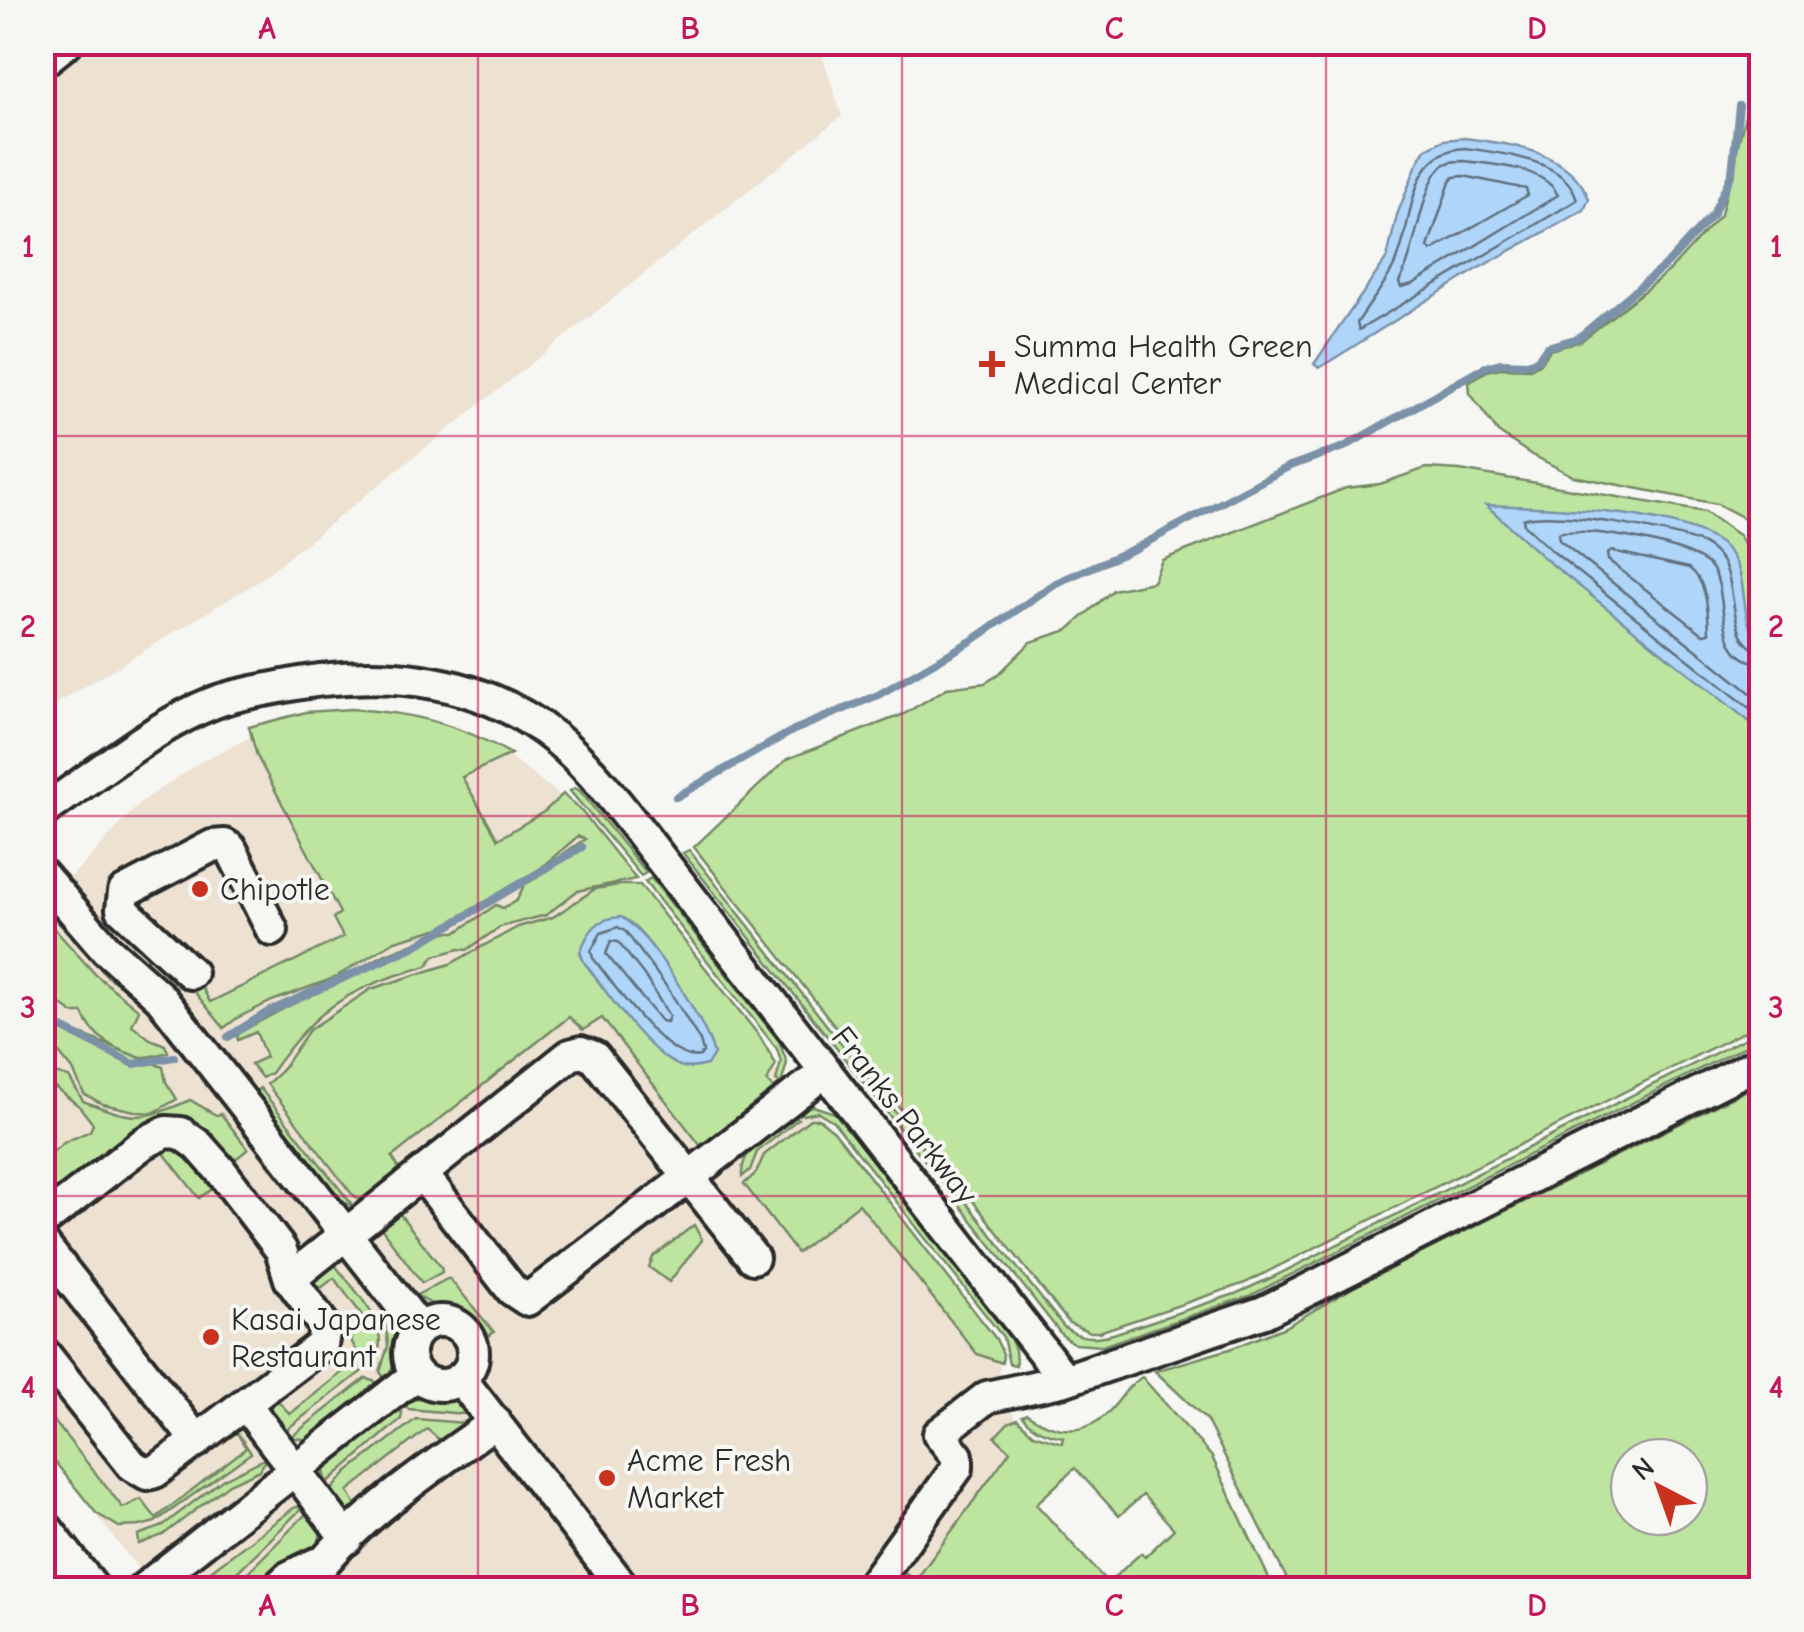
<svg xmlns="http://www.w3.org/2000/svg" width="1804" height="1632" font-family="'Comic Neue',sans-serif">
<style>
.built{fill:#ede1d2}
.green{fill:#bee5a0;stroke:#748866;stroke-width:2.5;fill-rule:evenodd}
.water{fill:#afd5f9;stroke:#7a91a7;stroke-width:2.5}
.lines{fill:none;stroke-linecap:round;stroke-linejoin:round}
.shore{stroke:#606f7d;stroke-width:2.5}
.stream{stroke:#7a91a7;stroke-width:8}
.minor-casing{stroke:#2b2b2b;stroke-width:38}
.major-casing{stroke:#2b2b2b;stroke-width:48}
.minor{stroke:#f6f6f2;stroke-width:30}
.major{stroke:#f6f6f2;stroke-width:40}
.grid{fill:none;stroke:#c2185b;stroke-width:2.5;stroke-opacity:0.55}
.poi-dot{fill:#c8321e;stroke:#f6f6f2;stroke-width:4}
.labels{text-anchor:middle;stroke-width:8;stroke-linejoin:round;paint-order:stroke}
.poi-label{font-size:32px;fill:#2b2b2b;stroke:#f6f6f2;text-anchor:start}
.street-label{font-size:32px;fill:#2b2b2b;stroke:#f6f6f2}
.neatline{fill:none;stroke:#c2185b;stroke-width:4}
.grid-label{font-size:32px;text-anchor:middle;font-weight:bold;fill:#c2185b}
</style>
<rect width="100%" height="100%" fill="#f6f6f2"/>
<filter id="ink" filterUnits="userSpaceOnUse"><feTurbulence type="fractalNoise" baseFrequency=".01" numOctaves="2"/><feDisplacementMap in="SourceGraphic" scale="20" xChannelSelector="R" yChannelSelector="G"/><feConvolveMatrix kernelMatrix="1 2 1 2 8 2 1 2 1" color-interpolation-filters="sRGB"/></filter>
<g filter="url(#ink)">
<path class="built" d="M43 43H818L842 116 257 582 43 712Z
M348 709 441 726 494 746 560 795 602 844 777 1071 822 1119 998 1342 1000 1375 1014 1417 1035 1441 926 1590 154 1589 43 1447V900L82 866 141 802 202 761 279 723Z"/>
<path class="green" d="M1756 71 1762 72 1761 550 1746 519 1717 504 1573 476 1527 452 1498 432 1470 393 1469 382 1487 371 1501 368 1530 369 1539 364 1550 350 1581 341 1670 270 1721 214Z
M1426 468 1460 470 1705 512 1740 536 1761 581V1023L1245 1283 1099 1332H1090L1069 1323 694 847 787 759 904 714 947 688 985 683 998 675 1031 642 1068 630 1113 590 1153 582 1162 560 1346 488 1380 484Z
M351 709C409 712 460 724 511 754L462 777 498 839 545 811 563 794 583 813 636 879 577 891 546 915 500 927 467 950 459 949 434 956 427 966C349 988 318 1006 271 1073L262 1078 251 1064 266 1057 256 1032 238 1040 237 1036 242 1031 386 954 442 932H457L496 905 503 908 517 900 524 885 538 877 550 863 585 839 578 836 541 868 447 926 395 941 334 978 272 1001 237 1018 224 1028 188 984 199 982 210 1002 343 937 333 918 340 913 257 756 249 727 306 712Z
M575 788 580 791 646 873 641 876 570 791Z
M689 850 1064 1327C1081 1339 1093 1339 1113 1334L1235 1294 1271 1278 1761 1030V1038L1249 1296 1102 1346 1075 1344 1062 1335 683 853Z
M651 878 779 1041 787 1063 781 1084 776 1081 781 1062 777 1049 645 882Z
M619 885H640L760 1037 776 1064 767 1081 775 1090 706 1144 700 1145 602 1018 583 1030 569 1017 392 1157 402 1173 363 1203 351 1193 267 1084 281 1071 309 1030 371 989 450 964 518 927 553 917 595 889ZM621 917C647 931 680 988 695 1015Z
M42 902 52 907 133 988 174 1037 130 992 109 978 43 906Z
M42 915 96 975 139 1010 132 1025 150 1039 165 1045 168 1052C161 1054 150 1057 143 1057 119 1054 91 1036 83 1013H73L43 992Z
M43 1019 163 1067 166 1082 177 1099 153 1113 139 1112 103 1104 84 1094 73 1070 43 1033Z
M42 1061 54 1073 69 1077 83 1101C134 1120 140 1122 190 1100L216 1115 221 1114 248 1149 232 1162 203 1128 181 1119 43 1210V1159L65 1142 90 1131 93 1124 79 1106 43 1078Z
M197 1066 323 1227 322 1233 245 1135Z
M1761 1083V1589H1292L1206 1419 1155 1371 1230 1349 1285 1327 1354 1287ZM1629 1457H1689V1517H1629Z
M260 1088 354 1207 342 1201 256 1091Z
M813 1106 835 1113 1008 1333 1015 1350 1016 1365 1009 1364 1003 1337 833 1121 818 1112 803 1115 800 1109Z
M793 1116 798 1119 757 1152 750 1170 742 1177C740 1147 771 1132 793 1116Z
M810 1119H819L834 1131 996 1339 1003 1354 1002 1363 977 1354 859 1204 797 1253 744 1184 756 1173 764 1155Z
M167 1144 186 1147 215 1187 199 1198 160 1148Z
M399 1213 441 1267 442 1272 422 1283 381 1228Z
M694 1225 702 1240 669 1282 649 1267 653 1257Z
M335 1265C355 1292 395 1327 374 1362L286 1430 269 1410 271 1403 278 1401 290 1414 360 1358 350 1338 368 1323 334 1278 321 1288 313 1283Z
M447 1279H450L494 1332 485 1339C468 1305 443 1316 417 1295Z
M392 1315C403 1337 400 1359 385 1379L380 1372 388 1346 386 1324Z
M1142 1377 1212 1457 1274 1589 886 1590 900 1571 916 1580 1010 1451 995 1437 1008 1423 1017 1419 1033 1434 1062 1443 1063 1437C1047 1434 1033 1430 1022 1416L1027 1414C1059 1435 1088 1437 1114 1406 1124 1395 1128 1385 1142 1377ZM1075 1468 1119 1516 1143 1495 1174 1529 1145 1557 1141 1553 1108 1583 1036 1504Z
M366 1378 380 1384 308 1440 291 1437Z
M421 1397C438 1395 458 1396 465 1414L408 1409 404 1403Z
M42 1406 123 1508 141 1499 156 1518 246 1448 236 1431 251 1453 155 1522 140 1526 119 1527 96 1513 43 1447Z
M397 1408 402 1413 401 1419 327 1483 324 1471 329 1460Z
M416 1419 464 1423 442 1442 427 1429 348 1491 358 1509 355 1513 347 1511 332 1490 347 1472Z
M266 1458 260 1470 229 1484 163 1535 139 1544 138 1535 161 1527 222 1480Z
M295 1507H303L220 1589H192L208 1573Z
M311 1509 321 1530 318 1548 265 1589 230 1590Z"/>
<path class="water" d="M1465 138C1510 144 1571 151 1589 199L1584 210 1479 268 1319 368 1314 364 1387 258 1397 215 1417 164 1426 149 1444 140Z
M1486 505C1541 507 1696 509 1730 553 1751 580 1736 617 1761 645V731L1544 558Z
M621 917C649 932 706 1022 714 1054L707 1065C699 1067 692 1069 683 1067 651 1059 605 990 584 962L580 952C589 930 596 918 621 917Z"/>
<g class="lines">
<path class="shore" d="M1465 148C1500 153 1567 159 1577 200L1359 330 1357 323C1369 304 1385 285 1395 264 1415 224 1405 151 1465 148Z
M1464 161C1493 164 1544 167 1558 195L1413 284 1401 287 1399 282C1416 253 1421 188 1441 167 1448 161 1456 161 1464 161Z
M1464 176 1526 189 1528 195 1431 251 1428 247 1450 182 1454 177Z
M1612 551 1689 568C1708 582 1708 612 1709 633L1703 634 1608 560 1607 554Z
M1762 651C1725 647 1740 579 1719 557 1715 552 1707 545 1701 543 1670 530 1552 509 1523 519L1524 525 1551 550 1762 718
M1762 663C1712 661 1730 594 1712 568 1696 545 1584 526 1558 533L1559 540 1762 702
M618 927 626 932 669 990 700 1041 703 1052 700 1056C667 1064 613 983 593 958L591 951 601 933Z
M611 941 618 942 644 975 669 1016 667 1022 661 1021 606 954Z"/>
<path class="stream" d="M676 797 794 730 878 695 973 640 1056 583 1138 547 1290 466 1344 447 1485 367 1500 363 1528 364 1537 360 1547 347 1578 338 1668 263 1713 214 1732 173 1739 106
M42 1018 134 1064 174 1057
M228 1037 268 1012 415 946 582 847"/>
<g class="minor-casing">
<path id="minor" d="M42 62 67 42
M42 812C95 776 155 725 215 702 233 695 254 692 274 688 370 667 475 673 555 738 586 763 611 796 636 827L1065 1380 1264 1312 1762 1061
M42 875 106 949 160 997 420 1329
M191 973 122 909 124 892 212 846 225 845 231 849 272 930
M42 1222 144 1143 166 1132 181 1133 198 1145 221 1171 281 1250 290 1279
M42 1243 197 1441
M753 1258 689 1177 826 1071
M409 1353a32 32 0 1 1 64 0a32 32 0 1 1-64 0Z
M42 1351 132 1465 147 1474 155 1472 322 1345 325 1327 290 1279 570 1055 581 1052 594 1057 689 1177 527 1300 512 1290 422 1174
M460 1378 625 1590
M245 1404 347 1539
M142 1590 417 1374
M275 1590 289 1577 316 1564
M303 1590C349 1520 428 1471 495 1422
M869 1590 957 1468V1456L939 1434 987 1397 1065 1380"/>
</g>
<g class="major-casing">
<path id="major" d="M42 1531 88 1590"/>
</g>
<use href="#minor" class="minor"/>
<use href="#major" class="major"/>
</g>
</g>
<path class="grid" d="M478 42V1590M902 42V1590M1326 42V1590M42 436H1762M42 816H1762M42 1196H1762"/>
<g class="poi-dot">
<path d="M987 349h10v10h10v10h-10v10h-10v-10h-10v-10h10z"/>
<circle cx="200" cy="889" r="10"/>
<circle cx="211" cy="1337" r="10"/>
<circle cx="607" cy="1478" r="10"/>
</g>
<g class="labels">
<g class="poi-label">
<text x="1014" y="357">Summa Health Green<tspan x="1014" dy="37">Medical Center</tspan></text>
<text x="220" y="900">Chipotle</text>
<text x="231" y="1330">Kasai Japanese<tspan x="231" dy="37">Restaurant</tspan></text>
<text x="627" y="1471">Acme Fresh<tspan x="627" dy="37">Market</tspan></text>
</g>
<g class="street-label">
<text transform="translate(905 1115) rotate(52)" y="11">Franks Parkway</text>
</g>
</g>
<rect width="1804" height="1632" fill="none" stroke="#f6f6f2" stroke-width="110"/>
<g transform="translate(1659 1487) rotate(319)"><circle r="48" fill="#f6f6f2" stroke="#a5a5a2" stroke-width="2.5"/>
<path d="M0-8L18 38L0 25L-18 38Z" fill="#c8321e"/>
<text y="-15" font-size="28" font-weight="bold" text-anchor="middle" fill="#2b2b2b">N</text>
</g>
<rect x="55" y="55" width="1694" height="1522" class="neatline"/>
<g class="grid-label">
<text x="267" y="39">A</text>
<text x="690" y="39">B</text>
<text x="1114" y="39">C</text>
<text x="1537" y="39">D</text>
<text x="28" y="257">1</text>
<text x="1776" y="257">1</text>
<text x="28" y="637">2</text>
<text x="1776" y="637">2</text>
<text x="28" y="1018">3</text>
<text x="1776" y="1018">3</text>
<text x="28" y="1398">4</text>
<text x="1776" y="1398">4</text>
<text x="267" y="1616">A</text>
<text x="690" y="1616">B</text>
<text x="1114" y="1616">C</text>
<text x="1537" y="1616">D</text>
</g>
</svg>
